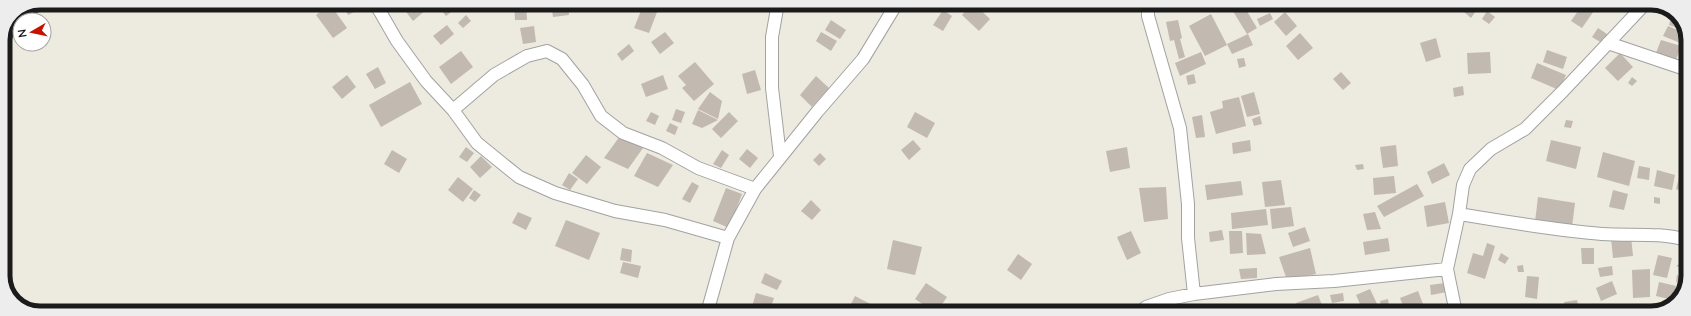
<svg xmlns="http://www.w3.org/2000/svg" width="1691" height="316" font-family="Lato,sans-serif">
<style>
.building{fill:#c2b9b0}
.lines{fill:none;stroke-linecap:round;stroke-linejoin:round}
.street-casing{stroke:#a2a2a2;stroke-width:14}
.street{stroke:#fff;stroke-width:12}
.rim{fill:none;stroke:#1b1b1b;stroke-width:5}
</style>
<rect width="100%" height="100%" fill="#edeae0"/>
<path class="building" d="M342 3H362L364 7 348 15Z
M410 3H434L413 21 404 9Z
M440 3H451L455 9 446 16 437 5Z
M514 3H526L527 20H515Z
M551 3H568L569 15 553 17Z
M644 3H649L659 7 649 33 634 28Z
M797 3H806L801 9 795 5Z
M973 3 990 19 979 31 962 15Z
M1023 3H1039L1035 10Z
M1212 3H1227L1215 10Z
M1238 3H1242L1257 28 1247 34 1231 8Z
M1248 3H1258L1252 9Z
M330 4 347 28 333 38 316 15Z
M1297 4H1307L1301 8Z
M1392 4H1400L1396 7Z
M1470 4 1478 8 1471 18 1464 12Z
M1583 4 1598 5 1582 28 1571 21Z
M943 10 952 16 943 31 933 25Z
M1487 11 1495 17 1489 24 1482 19Z
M1285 12 1297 26 1286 36 1274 22Z
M1270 13 1273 19 1260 26 1257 19Z
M1211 14 1227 45 1205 56 1189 26Z
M466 15 471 21 463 28 458 23Z
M1671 18 1681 21 1686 31 1669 25Z
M831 20 846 30 840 39 825 30Z
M1178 20 1182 38 1180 39 1185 57 1179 59 1174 40 1170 41 1166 22Z
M447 25 454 34 441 45 433 36Z
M534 26 536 42 523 44 520 28Z
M1668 26 1687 34 1688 46 1663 36Z
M1598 28 1607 34 1602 43 1592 37Z
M665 32 674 43 660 54 651 42Z
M821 32 837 41 831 51 816 41Z
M1300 33 1313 48 1298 60 1286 46Z
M1248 34 1253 45 1232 54 1227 44Z
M1436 38 1441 57 1426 62 1420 43Z
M1661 40 1681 46 1676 60 1656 53Z
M629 44 634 51 622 61 617 54Z
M1547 50 1567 57 1563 69 1543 62Z
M461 51 473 67 451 84 439 67Z
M1201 52 1206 64 1180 76 1175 63Z
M1490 52 1491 73 1468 74 1467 53Z
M1620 53 1633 67 1618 81 1605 68Z
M1244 58 1246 66 1239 68 1237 59Z
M695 62 714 84 694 101 682 88 686 85 678 76Z
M1537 63 1566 75 1559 90 1531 78Z
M378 67 386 83 375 89 366 74Z
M755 70 761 90 747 94 742 74Z
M1341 72 1351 83 1343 90 1333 79Z
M1194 74 1196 83 1188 85 1186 76Z
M347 75 356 87 342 99 332 87Z
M663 75 668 89 646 97 641 84Z
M816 76 829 88 812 107 800 95Z
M1632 77 1637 81 1632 86 1628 83Z
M410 82 422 104 381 127 369 105Z
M1463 86 1464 95 1454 97 1453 88Z
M710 92 722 101 718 119 698 109Z
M1254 92 1260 114 1247 117 1241 96Z
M1239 97 1246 126 1216 134 1210 112 1223 108 1222 101Z
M676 109 685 112 681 123 672 120Z
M698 110 718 120 702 128 692 124Z
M651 112 659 116 655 125 646 121Z
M729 112 738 121 721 138 712 129Z
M915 112 935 123 927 138 907 127Z
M1202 115 1205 137 1196 138 1192 117Z
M1260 116 1262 124 1254 126 1252 119Z
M1566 120 1573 121 1571 128 1564 127Z
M670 123 678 127 675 135 666 131Z
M620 136 643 148 628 169 604 158Z
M913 140 921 149 909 160 901 150Z
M1250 140 1251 151 1233 154 1232 143Z
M1551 140 1581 147 1576 169 1546 161Z
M1396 145 1398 166 1383 168 1380 147Z
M466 147 474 153 467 162 459 157Z
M1127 147 1130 168 1110 172 1106 151Z
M747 149 758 158 750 168 739 159Z
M392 150 407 159 399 173 384 164Z
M722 150 729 155 721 168 713 164Z
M1603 152 1635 161 1629 186 1597 177Z
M647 153 673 165 658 187 634 176Z
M820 153 826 159 819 166 813 160Z
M586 155 601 167 587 184 572 173Z
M481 156 492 167 480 178 470 167Z
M1444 163 1450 175 1432 184 1427 172Z
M1363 164 1364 169 1357 170 1355 165Z
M1639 166 1650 168 1649 180 1637 178Z
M1657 170 1675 175 1672 190 1654 186Z
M569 173 578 179 570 190 562 185Z
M1680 174 1687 176V193L1676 189Z
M1394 176 1396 193 1374 195 1373 178Z
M458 177 473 189 463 202 448 190Z
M1281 180 1285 205 1265 207 1262 182Z
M1241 181 1243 195 1207 200 1205 185Z
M692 182 699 186 690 203 682 199Z
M1417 184 1424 196 1384 217 1377 206Z
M1166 187 1168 219 1144 222 1139 188Z
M726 188 742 194 729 228 713 221Z
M474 190 481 195 475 202 469 198Z
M1613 190 1628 194 1624 210 1609 207Z
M1538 197 1575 203 1572 227 1535 222Z
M1654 197 1660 198V204L1654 203Z
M811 200 821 210 812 220 801 211Z
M1445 202 1449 223 1427 227 1424 206Z
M1291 207 1294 226 1272 229 1270 209Z
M1266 209 1268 225 1232 229 1231 213Z
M518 212 532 218 526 230 512 223Z
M1375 212 1381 229 1367 230 1363 214Z
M566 220 600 233 589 260 555 246Z
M1305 227 1310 241 1293 247 1288 233Z
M1222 230 1224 240 1210 242 1209 232Z
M1131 231 1141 253 1127 260 1117 237Z
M1229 231H1242L1243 253 1230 254Z
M1246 233 1261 234 1266 254 1247 255Z
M1631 236 1633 256 1613 258 1611 238Z
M1388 238 1390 251 1365 255 1363 242Z
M893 240 922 247 915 275 887 269Z
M1487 243 1495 246 1485 279 1467 273 1473 253 1483 256Z
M622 248 632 250 631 262 620 260Z
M1310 248 1316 274 1287 280 1279 257Z
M1581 248H1594V264H1582Z
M1501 253 1509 258 1505 264 1498 260Z
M1018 254 1032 264 1021 280 1007 270Z
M1658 255 1672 258 1667 278 1653 275Z
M1687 259 1685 269 1676 266Z
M623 262 641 266 638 278 620 273Z
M1523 265 1524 272H1518L1517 266Z
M1612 266 1613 275 1600 277 1598 268Z
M1257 268V278L1241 279 1239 269Z
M1650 269V297L1633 298 1632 270Z
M765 273 782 281 777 290 761 283Z
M1677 275 1686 276 1685 284 1676 282Z
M1527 276 1539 277 1537 299 1525 297Z
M1612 281 1617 294 1601 301 1596 288Z
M1659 282 1676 286 1673 300 1656 296Z
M926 283 947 297 936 313 915 299Z
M1445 283 1447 292 1431 295 1430 285Z
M1370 289 1379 308 1368 313H1364L1356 295Z
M1418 291 1426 312 1406 313 1400 298Z
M756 293 774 298 769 313H760L751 310Z
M1343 293 1344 301 1332 303 1330 295Z
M1318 295 1324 310 1316 313H1300L1296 303Z
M855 296 880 309 878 313 847 312Z
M1388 299 1390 313H1382L1380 301Z
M1577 300 1579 309 1566 312 1564 302Z
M1245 305 1246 313H1210L1209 310Z
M1200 306 1201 313H1170V310Z
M1630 306 1633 313H1615Z"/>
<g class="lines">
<g class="street-casing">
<path id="street" d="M375 3 397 41 426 81 453 110 477 143 519 177 555 193 615 211 665 220 728 238
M778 3 772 37V88L780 156
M1148 3V16L1180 128 1188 204V238L1194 294
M1608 43 1688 70
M453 110 494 75 527 56 547 51 562 59 583 85 601 116 623 133 662 148 698 168 755 189
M1459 214C1507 222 1554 230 1602 234 1631 236 1659 232 1687 240
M707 313 728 238 755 189 817 112 863 59 897 3
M1139 313 1146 307 1169 299 1194 294 1276 284 1334 281 1447 269
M1456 313 1447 269 1459 214 1463 185 1470 169 1491 149 1525 129 1563 91 1645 4"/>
</g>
<use href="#street" class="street"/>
</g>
<path d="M0 0H1691V316H0ZM40 10H1651A30 30 0 0 1 1681 40V276A30 30 0 0 1 1651 306H40A30 30 0 0 1 10 276V40A30 30 0 0 1 40 10Z" fill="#ededed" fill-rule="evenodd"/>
<path class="rim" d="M40 10H1651A30 30 0 0 1 1681 40V276A30 30 0 0 1 1651 306H40A30 30 0 0 1 10 276V40A30 30 0 0 1 40 10Z"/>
<g transform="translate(32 32) rotate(261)"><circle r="19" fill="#ffffff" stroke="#a4a4a4"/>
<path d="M0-3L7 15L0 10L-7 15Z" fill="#c71200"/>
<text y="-6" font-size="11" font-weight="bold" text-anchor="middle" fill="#1b1b1b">N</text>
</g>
</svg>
